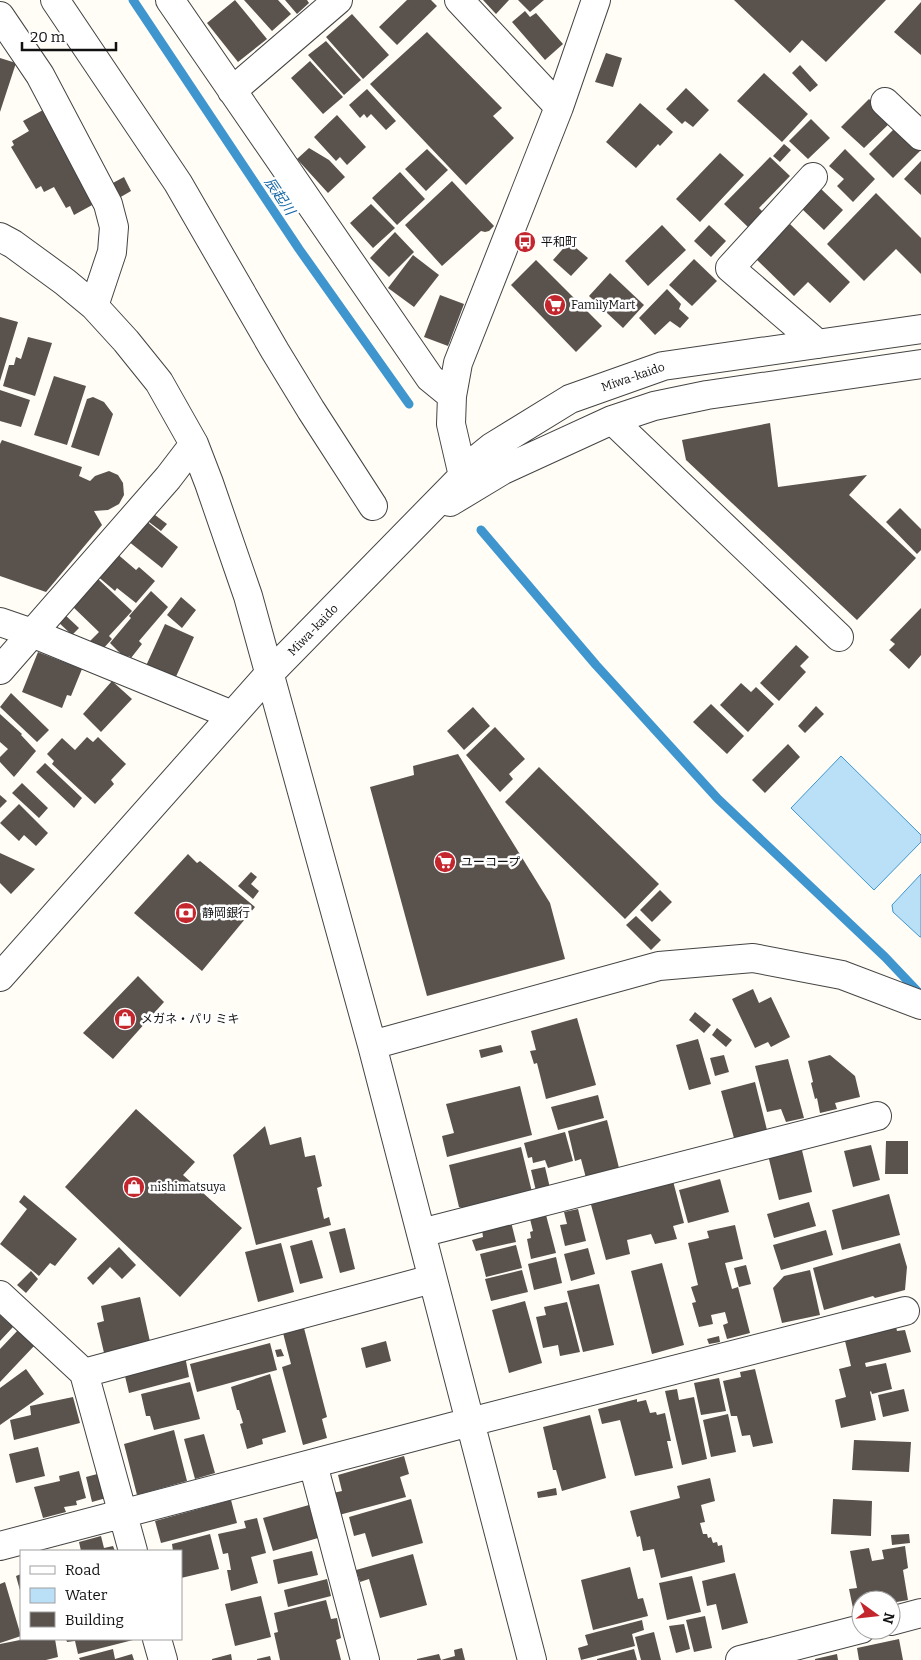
<svg xmlns="http://www.w3.org/2000/svg" width="921" height="1660" font-family="Bitter,'Noto Sans JP',serif">
<style>
.water{fill:#b9e0f7;stroke:#3f96cf}
.lines{fill:none;stroke-linecap:round;stroke-linejoin:round}
.stream{stroke:#3f96cf;stroke-width:9}
.building{fill:#5a524d}
.minor-casing{stroke:#444;stroke-width:30}
.minor{stroke:#fff;stroke-width:28}
.labels{text-anchor:middle;stroke-width:5;stroke-linejoin:round;paint-order:stroke}
.poi-label{font-size:12px;fill:#111;stroke:#fff;text-anchor:start}
.street-label{font-size:12px;fill:#111;stroke:#fff}
.water-label{font-size:14px;font-style:italic;fill:#1768a6;stroke:#fff}
</style>
<rect width="100%" height="100%" fill="#fffdf5"/>
<path class="water" d="M841 756 921 835V842L874 890 791 808Z
M921 874V937H920L893 912 892 905Z"/>
<g class="lines">
<path class="stream" d="M133 0 299 249 409 404
M481 530 596 665 718 799 885 957 921 995"/>
</g>
<path class="building" d="M235 0 267 39 238 62 207 23Z
M244 0H278L291 14 272 31Z
M285 0H307L309 3 297 14Z
M407 0H431L437 6 397 45 379 27Z
M483 0H509L496 14Z
M518 0H544L530 12Z
M734 0H886L826 62 802 40 790 53Z
M921 2V55L894 32Z
M525 11 530 17 536 13 563 44 545 60 512 22Z
M352 14 389 55 363 79 326 37Z
M427 32 502 108 493 116 514 138 466 185 370 84Z
M326 41 361 80 344 95 308 55Z
M606 53 622 58 613 87 595 82Z
M0 58 16 63 0 112Z
M310 61 343 97 323 114 291 78Z
M800 65 818 85 810 92 792 73Z
M764 73 808 114 782 142 737 101Z
M686 88 709 110 693 127 685 121 682 124 666 109Z
M367 89 396 121 386 130 371 114 367 118 364 114 360 118 349 105Z
M869 99 892 121 864 148 841 127Z
M640 103 673 132 660 146 658 144 636 168 606 142Z
M43 110 94 204 74 215 70 206 66 208 54 187 44 192 41 186 36 189 11 147 14 145 12 141 29 131 23 121Z
M337 115 366 147 347 165 340 157 336 161 314 137Z
M811 119 830 138 808 159 789 141Z
M896 127 921 150 893 178 869 154Z
M784 144 791 150 780 162 773 156Z
M309 148 329 160 345 177 328 193 297 159Z
M427 149 448 170 426 191 405 169Z
M845 149 875 179 853 202 837 186 844 179 829 166Z
M720 153 744 175 700 222 676 199Z
M770 157 790 176 759 208 764 213 749 228 724 204Z
M921 161V195L904 179Z
M400 172 425 199 397 225 372 198Z
M124 177 131 191 119 198 111 184Z
M452 181 494 226 489 231 485 232 481 231 442 266 405 225Z
M820 188 843 210 824 230 801 208Z
M876 193 921 238V274L896 249 864 281 827 244Z
M371 204 395 228 373 248 350 223Z
M790 224 850 282 830 303 808 282 794 296 756 259Z
M662 225 686 250 648 286 625 261Z
M709 225 726 241 711 257 694 241Z
M395 232 414 252 389 277 370 258Z
M569 242 588 258 571 276 553 260Z
M413 255 439 275 414 307 388 288Z
M694 259 717 281 692 306 669 285Z
M536 260 602 326 576 352 511 285Z
M610 273 644 305 623 328 589 296Z
M667 289 681 304 679 309 689 318 680 328 670 321 655 335 639 318Z
M440 295 464 304 448 346 424 337Z
M0 317 18 322 0 381Z
M28 337 52 343 35 396 3 386 9 365H14L16 357 21 359Z
M54 376 86 386 67 445 34 435Z
M0 390 30 400 21 427 0 421Z
M93 397 104 402 113 414 99 456 71 447 87 399Z
M770 423 778 487 867 475 849 495 916 558 857 620 686 460 682 440Z
M2 440 82 467 79 476 90 481 95 476 109 471 118 475 123 483 124 495 119 504 108 510 94 511 102 525 46 592 0 576V444Z
M900 508 921 529V550L917 554 886 522Z
M155 515 167 524 161 531 149 522Z
M145 520 178 547 162 568 128 541Z
M115 552 136 570 139 567 155 581 136 603 117 588 115 591 96 575Z
M97 578 132 611 109 636 112 639 101 651 90 641 99 632 71 605Z
M151 591 168 607 139 641 142 644 131 658 129 656 126 659 110 643 131 618 129 616Z
M181 597 196 610 182 628 167 615Z
M921 608V655L909 669 889 650 895 644 890 640Z
M63 613 79 628 72 635 56 620Z
M165 624 194 637 174 681 145 668Z
M796 645 809 657 800 666 806 672 779 701 760 683Z
M38 652 82 669 71 696 67 695 62 708 22 692Z
M112 681 132 699 101 732 83 714Z
M741 683 751 692 756 687 774 704 748 732 720 705Z
M11 693 49 730 37 742 0 707Z
M711 704 744 736 727 754 693 722Z
M816 706 824 714 805 733 798 726Z
M473 707 490 726 464 750 447 731Z
M0 714 22 734 21 735 36 751 14 777 0 762V757L8 749 0 742Z
M495 727 525 759 509 774 513 779 500 792 466 755Z
M87 737 93 742 98 737 126 764 111 780 114 784 95 804 52 764 54 761 47 754 62 738 75 750Z
M788 744 800 757 765 793 752 780Z
M458 754 550 903 565 959 427 996 370 787 414 775 413 766Z
M45 763 82 798 74 808 36 772Z
M539 767 659 884 625 919 505 802Z
M22 783 48 808 39 818 12 793Z
M0 795 7 801 0 808Z
M19 804 48 833 36 846 24 835 19 841 0 823Z
M0 853 35 869 11 894 0 883Z
M188 854 197 863 200 861 255 907 202 971 134 913Z
M251 872 257 877 251 884 259 891 253 899 238 886Z
M660 890 672 902 652 922 640 910Z
M636 916 661 940 651 950 626 925Z
M138 976 164 1002 113 1059 83 1033Z
M753 989 759 1003 771 997 790 1037 771 1047 768 1042 755 1048 732 999Z
M695 1012 711 1025 704 1033 689 1020Z
M577 1018 596 1085 546 1099 537 1063 534 1064 530 1051 536 1050 531 1031Z
M717 1028 732 1040 726 1047 712 1035Z
M698 1039 711 1084 689 1090 676 1045Z
M501 1045 503 1052 481 1058 479 1050Z
M724 1055 729 1072 715 1076 710 1058Z
M830 1055 855 1076 860 1097 835 1103 837 1109 820 1113 817 1098 815 1099 811 1083 813 1082 808 1061Z
M788 1059 804 1118 786 1122 781 1109 767 1112 755 1066Z
M755 1082 767 1130 734 1138 721 1091Z
M520 1086 532 1135 447 1157 442 1136 454 1133 446 1104Z
M598 1095 604 1118 558 1130 551 1107Z
M136 1109 195 1162 183 1175 242 1228 180 1297 65 1187Z
M607 1120 619 1168 586 1178 581 1159 575 1161 568 1131Z
M265 1126 270 1145 301 1137 305 1157 315 1155 322 1186 317 1188 324 1219 329 1217 331 1225 256 1245 233 1155Z
M565 1132 573 1161 548 1168 545 1160 533 1163 532 1157 528 1158 524 1143Z
M886 1141H908V1174H885Z
M800 1142 812 1192 779 1200 767 1151Z
M871 1145 880 1180 853 1187 844 1151Z
M521 1147 532 1192 464 1209 459 1207 449 1165Z
M545 1167 550 1188 536 1191 531 1170Z
M720 1179 729 1212 688 1223 679 1190Z
M673 1181 684 1223 673 1226 677 1239 655 1244 651 1234 627 1240 630 1254 606 1260 590 1201Z
M889 1194 900 1235 842 1250 832 1210Z
M24 1195 77 1239 55 1266 50 1263 39 1276 0 1244 27 1209 19 1202Z
M809 1202 816 1226 774 1238 767 1214Z
M578 1209 586 1241 565 1246 560 1225 567 1224 564 1212Z
M546 1215 556 1253 531 1259 527 1239 531 1238 530 1232 533 1231 530 1219Z
M511 1222 516 1242 476 1251 472 1240 483 1237 482 1230Z
M735 1225 743 1259 725 1263 732 1289 738 1287 750 1333 727 1339 723 1325 728 1323 725 1312 711 1315 713 1324 699 1327 692 1303 696 1302 691 1287 698 1285 688 1243 709 1238 707 1231Z
M345 1228 355 1269 340 1273 329 1232Z
M826 1230 833 1255 781 1270 773 1245Z
M312 1240 323 1278 300 1284 290 1246Z
M281 1243 294 1292 258 1302 245 1252Z
M900 1243 907 1267 905 1290 875 1298 873 1296 824 1310 813 1268Z
M516 1245 522 1268 486 1277 480 1254Z
M119 1247 136 1265 122 1279 110 1267 93 1285 87 1278Z
M588 1248 595 1274 571 1281 564 1254Z
M556 1257 562 1283 534 1290 528 1264Z
M662 1263 684 1345 652 1354 631 1271Z
M746 1265 751 1284 739 1287 734 1268Z
M522 1270 528 1292 491 1301 485 1279Z
M810 1270 820 1315 782 1323 773 1288 784 1276Z
M31 1271 38 1279 26 1293 17 1285Z
M599 1284 614 1345 583 1352 567 1291Z
M140 1297 151 1346 105 1357 97 1323 104 1321 101 1306Z
M525 1301 542 1363 509 1373 492 1310Z
M567 1302 580 1352 560 1356 558 1345 543 1348 536 1317 546 1315 544 1307Z
M0 1315 13 1327 0 1341Z
M896 1327 897 1331 905 1330 911 1352 865 1363 866 1367 886 1363 892 1389 872 1394 871 1391 870 1392 876 1420 841 1428 835 1400 846 1397 839 1369 851 1366 845 1341Z
M304 1328 327 1417 322 1419 327 1438 303 1445 282 1367 291 1364 283 1333Z
M19 1329 35 1345 0 1382V1349Z
M719 1336 720 1342 709 1344 707 1339Z
M386 1341 391 1361 366 1368 361 1348Z
M270 1343 277 1370 197 1392 190 1364Z
M281 1349 284 1356 277 1357 275 1350Z
M185 1356 189 1377 129 1393 124 1372Z
M26 1369 44 1394 0 1425V1388Z
M755 1369 773 1443 753 1447 750 1435 742 1436 737 1416H731L723 1381 741 1377 740 1372Z
M270 1374 286 1432 262 1439 263 1444 247 1449 240 1424 243 1423 239 1410H237L231 1387Z
M719 1378 726 1411 701 1415 694 1383Z
M190 1382 200 1419 154 1430 150 1416H146L141 1394Z
M677 1389 679 1400 694 1397 707 1459 682 1465 665 1391Z
M904 1389 909 1411 883 1417 878 1395Z
M73 1397 80 1423 14 1440 10 1420 31 1415 30 1406Z
M637 1399V1402L646 1400 650 1413 656 1412 657 1415 665 1413 671 1441H667L673 1468 635 1476 620 1420 602 1424 598 1409Z
M728 1414 736 1452 711 1457 703 1420Z
M590 1415 606 1478 562 1491 556 1470H553L543 1427Z
M174 1430 187 1481 137 1495 124 1444Z
M204 1434 215 1473 195 1479 184 1439Z
M854 1440 911 1442 909 1472 852 1470Z
M38 1447 45 1476 16 1483 9 1454Z
M404 1456 409 1474 400 1477 406 1497 339 1515 333 1493 342 1491 338 1475Z
M79 1471 86 1498 76 1501 77 1505 64 1507 66 1512 43 1518 34 1487 60 1481 59 1476Z
M101 1473 106 1498 92 1502 86 1477Z
M710 1478 715 1501 701 1505 705 1522 700 1523 703 1534H707L708 1538 711 1537 713 1543 717 1542 718 1546 722 1545 725 1562 661 1578 654 1549 643 1551 640 1536 637 1537 630 1511 680 1498 677 1486Z
M556 1488 557 1495 538 1498 537 1492Z
M411 1499 423 1543 372 1557 365 1533 354 1536 349 1517Z
M833 1499 872 1501 871 1536 831 1534Z
M231 1500 237 1523 161 1543 155 1521Z
M309 1505 318 1538 273 1551 263 1518Z
M257 1518 266 1553 251 1557 258 1583 231 1591 227 1570H231L228 1553 223 1554 218 1534 246 1528 244 1521Z
M210 1534 219 1569 181 1578V1551H173L172 1544Z
M909 1534 910 1543 892 1545 891 1535Z
M101 1536 104 1548 113 1546 115 1551H81L79 1542Z
M905 1546 908 1568 903 1570 908 1600 891 1603V1600H861V1612L854 1613 849 1589 857 1588 850 1551 869 1548 872 1561 884 1559 882 1550Z
M312 1551 318 1575 278 1584 273 1560Z
M413 1554 427 1605 380 1618 369 1579 360 1582 356 1570Z
M630 1567 638 1599 643 1598 648 1616 593 1630 581 1580Z
M735 1573 748 1623 722 1630 716 1604 707 1606 702 1581Z
M21 1574V1594L16 1576Z
M692 1576 701 1612 667 1620 659 1583Z
M327 1579 331 1596 288 1607 284 1590Z
M5 1582 21 1636 0 1643V1584Z
M261 1596 271 1637 235 1646 225 1604Z
M326 1600 331 1619 337 1618 341 1638 336 1640 341 1660H280L274 1633 278 1632 274 1613Z
M705 1616 712 1648 694 1652 686 1620Z
M642 1620 644 1630 632 1634 635 1646 581 1660 578 1648 588 1645 585 1635Z
M684 1624 690 1649 676 1653 669 1626Z
M654 1632 661 1660H641L635 1637Z
M25 1639H55L58 1657 46 1660H0V1644Z
M66 1639H137L78 1654 75 1641 67 1642Z
M899 1639 903 1660H859L857 1648Z
M462 1648 465 1660H441L455 1656 454 1650Z
M113 1649 115 1659 132 1654 134 1660H80L79 1658Z
M634 1649 637 1660H597V1659Z
M231 1654 232 1660H212V1659Z
M439 1654 441 1660H417V1659Z
M837 1654 838 1660H815V1659Z
M270 1656 271 1660H257V1659Z"/>
<g class="lines">
<g class="minor-casing">
<path id="minor" d="M55 0 178 183 275 351 311 410 373 506
M170 0 430 378 452 396
M459 0 559 107
M0 16 40 75 108 204 114 227 112 252 94 306
M232 91 338 0
M885 102 921 136
M813 177 730 268 818 344
M0 237 13 244 65 282 94 306 126 341 159 382 194 444 209 483 248 596 372 1045 659 966 753 958 842 975 921 1005
M612 420 839 637
M463 476 451 424 452 396 458 363 559 107 596 0
M450 502 503 470 612 420 654 406 707 395 921 364
M0 622 32 633 232 715
M0 670 168 478 194 444
M0 977 269 674 463 476 471 464 492 447 570 399 663 366 921 329
M372 1045 532 1660
M421 1233 877 1116
M0 1295 84 1373 133 1551
M84 1373 432 1279
M313 1464 365 1660
M0 1546 470 1422 905 1311
M891 1621 921 1613
M157 1639 163 1660
M740 1660 861 1629"/>
</g>
<use href="#minor" class="minor"/>
</g>
<defs>
<g id="bus-disc" transform="scale(1.125)"><circle r="9.5" fill="#c4262e" stroke="#fff"/><path d="M-5-6H5V4H4V6H2V4H-2V6H-4V4H-5ZM-3.5-4V0h7V-4ZM-3.5 1.2v1.5H-2V1.2ZM2 1.2v1.5H3.5V1.2Z" fill="#fff"/></g>
<g id="supermarket-disc" transform="scale(1.125)"><circle r="9.5" fill="#c4262e" stroke="#fff"/><path d="M-6-5.5h2.5l.6 2H6L4.5 2H-2.5L-4.4-4H-6ZM-1.5 3.2a1.3 1.3 0 1 0 .1 0ZM3 3.2a1.3 1.3 0 1 0 .1 0Z" fill="#fff"/></g>
<g id="bank-disc" transform="scale(1.125)"><circle r="9.5" fill="#c4262e" stroke="#fff"/><path d="M-6-4H6V4H-6ZM0-2.3a2.3 2.3 0 1 0 0 4.6a2.3 2.3 0 1 0 0-4.6Z" fill="#fff"/></g>
<g id="shop-disc" transform="scale(1.125)"><circle r="9.5" fill="#c4262e" stroke="#fff"/><path d="M-5-2.5h2.3a2.7 3.5 0 0 1 5.4 0H5L5.5 6h-11ZM-1.5-2.5h3a1.5 2.3 0 0 0-3 0Z" fill="#fff"/></g>
</defs>
<g fill-rule="evenodd">
<use href="#bus-disc" x="525" y="242"/>
<use href="#supermarket-disc" x="555" y="305"/>
<use href="#supermarket-disc" x="445" y="862"/>
<use href="#bank-disc" x="186" y="913"/>
<use href="#shop-disc" x="125" y="1019"/>
<use href="#shop-disc" x="134" y="1187"/>
</g>
<g class="labels">
<g class="poi-label">
<text x="541" y="246">平和町</text>
<text x="571" y="309">FamilyMart</text>
<text x="461" y="866">ユーコープ</text>
<text x="202" y="917">静岡銀行</text>
<text x="141" y="1023">メガネ・パリ ミキ</text>
<text x="150" y="1191">nishimatsuya</text>
</g>
<g class="street-label">
<text transform="translate(633 377) rotate(-19)" y="4">Miwa-kaido</text>
<text transform="translate(313 630) rotate(-46)" y="4">Miwa-kaido</text>
</g>
<g class="water-label">
<text transform="translate(280 196) rotate(56)" y="5">辰起川</text>
</g>
</g>
<rect x="20" y="1550" width="162" height="90" fill="#ffffff" stroke="#a0a0a0"/>
<rect x="30" y="1566" width="25" height="8" fill="#ffffff" stroke="#a0a0a0"/>
<text x="65" y="1575" font-size="15" fill="#111111">Road</text>
<rect x="30" y="1588" width="25" height="15" fill="#b9e0f7" stroke="#a0a0a0"/>
<text x="65" y="1600" font-size="15" fill="#111111">Water</text>
<rect x="30" y="1612" width="25" height="15" fill="#5a524d" stroke="#a0a0a0"/>
<text x="65" y="1625" font-size="15" fill="#111111">Building</text>
<g transform="translate(876 1615) rotate(105)"><circle r="24" fill="#ffffff" stroke="#a0a0a0"/>
<path d="M0-4L9 19L0 12L-9 19Z" fill="#c4262e"/>
<text y="-8" font-size="14" font-weight="bold" text-anchor="middle" fill="#111111">N</text>
</g>
<path d="M22 42v8h94v-8" fill="none" stroke="#111111" stroke-width="2.5"/>
<text x="30" y="42" font-size="15" fill="#111111" stroke="#ffffff" stroke-width="4" paint-order="stroke">20 m</text>
</svg>
